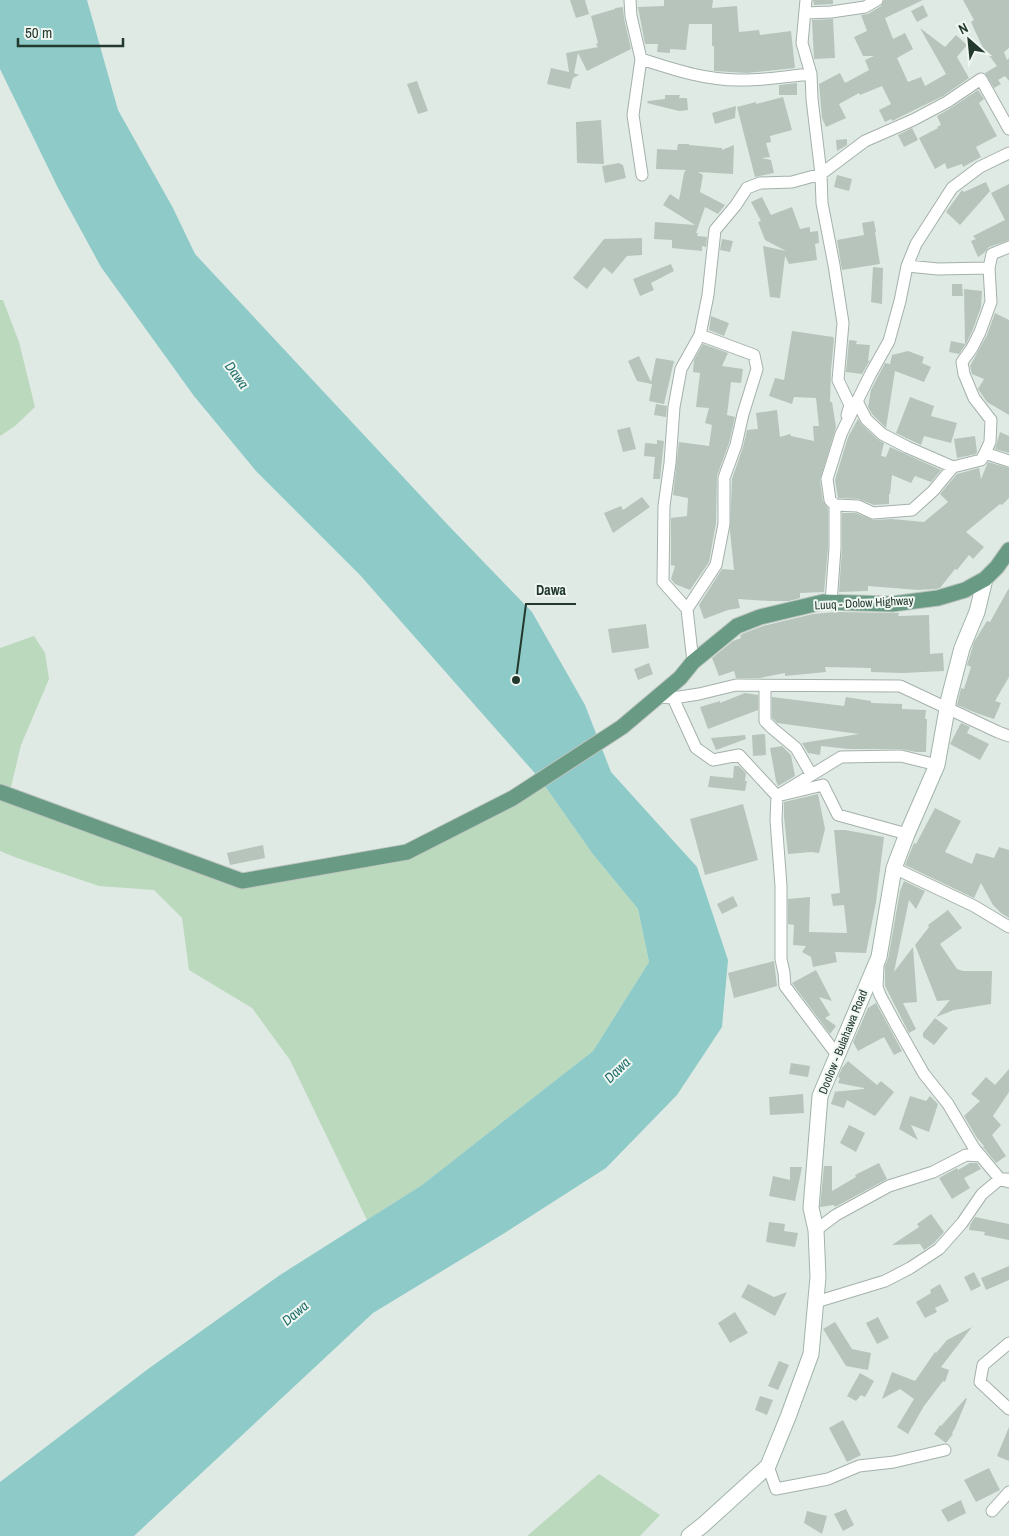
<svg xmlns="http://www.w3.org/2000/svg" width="1009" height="1536" font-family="'Archivo Narrow',sans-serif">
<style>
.green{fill:#bbd9bd}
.water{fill:#8dcac8}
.building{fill:#b6c4bc}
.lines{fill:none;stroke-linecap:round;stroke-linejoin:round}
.minor-casing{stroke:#a4b1aa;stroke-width:13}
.secondary-casing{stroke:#a1b4a9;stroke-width:17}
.primary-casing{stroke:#bdc4c0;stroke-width:17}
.minor{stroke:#fff;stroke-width:11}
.secondary{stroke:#fff;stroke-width:15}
.primary{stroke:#699b84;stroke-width:15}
.labels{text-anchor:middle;stroke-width:4;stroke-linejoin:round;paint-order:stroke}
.street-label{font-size:12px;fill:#23392e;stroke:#f0f7f2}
.water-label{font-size:14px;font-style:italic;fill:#226f6c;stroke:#f0f7f2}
.leader{fill:none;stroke:#23392e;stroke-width:2}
.callout-dot{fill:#23392e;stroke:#f0f7f2;stroke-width:2}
.callout-label{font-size:14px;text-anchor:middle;font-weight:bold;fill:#23392e;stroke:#f0f7f2;stroke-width:4;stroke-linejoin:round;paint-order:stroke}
</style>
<rect width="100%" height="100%" fill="#e0eae4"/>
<path class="green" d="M0 300H3L19 342 35 407 15 426 0 436Z
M34 636 45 653 49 679 21 745 10 791 243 877 406 849 540 779 592 853 638 909 649 962 593 1051 422 1185 367 1220 290 1060 252 1008 189 970 182 918 154 890 99 886 17 858 0 851V648Z
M599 1474 660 1515 640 1536H527Z"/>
<path class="water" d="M0 0H87L118 110 173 208 195 254 447 524 532 612 585 705 611 772 697 867 728 960 722 1027 677 1095 606 1168 503 1234 373 1313 134 1536H0V1482L148 1369 280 1275 422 1185 593 1051 649 962 638 909 592 853 540 779 360 575 256 471 194 396 101 267 58 188 0 69Z"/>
<path class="building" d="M570 0H585L589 14 576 18Z
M664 0H713L712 8 737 6 739 32 759 30 760 35 791 31 795 68 747 73 714 71V46H712V24H689L686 50 670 49V53L657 52 658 44H645L638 7 664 6Z
M813 0H833V4L814 5Z
M884 0H923L885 18 893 39 905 33 913 49 897 58 908 82 921 77 925 86 946 74 920 28 945 47 956 35 967 45 957 57 969 78 943 96 892 121 891 119 885 122 879 110 891 104 882 86 860 95 859 93 839 104 846 118 826 127 822 118 819 84 840 73 845 83 869 70 865 60 874 56H863L854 37 867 31 861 15 868 14 881 6Z
M963 0H1009V48L1004 52 1007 60 1009 58V81L1005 76 998 80 1001 84 994 88 985 73 997 66 982 46 971 22 974 20Z
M923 5 928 16 917 22 911 11Z
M623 7 624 18 631 49 587 71 578 53 574 73 579 75 573 78 570 89 547 84 551 68 569 72 566 53 598 47 596 44 598 43 591 16 615 9V8Z
M833 19 835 58 814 59 812 20Z
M417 81 428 111 418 114 407 84Z
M797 83V95H779V85Z
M978 90 984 99 979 103 997 136 976 147 981 157 963 167 962 164 947 169 945 163 935 169 919 138 938 128 937 127 941 125 937 116 951 108Z
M665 95H680L679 98H687L688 110 679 111 647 103 648 101 665 99Z
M783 97 792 130 770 136 771 142 766 143 770 157 761 158 771 160 774 173 755 177 737 107 756 102V104Z
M736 106 735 118 715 124 712 113Z
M601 120 604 164 577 163 576 122Z
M912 128 918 140 904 147 898 135Z
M847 139V145L837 151 836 140Z
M678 144H689V145L722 148V150L734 145 733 174 698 172 703 175 700 192 725 205 718 214 705 207 696 233H698L697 236 707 237 706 247 702 246V251L672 248V240L654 239 655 222 695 225 663 205 670 194 679 200 684 173 686 170 656 169 657 149 677 150Z
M619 163 623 165 626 178 605 183 602 166Z
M837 175 852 179 849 191 834 187Z
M986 182 990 191 960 225 946 212 962 190 964 192Z
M1009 184V240L989 247 984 253 978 257 971 241 976 239 973 236 1005 220 991 193Z
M762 197 771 215 792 207 800 229 810 227V232L818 231 819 243 815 244 817 260 789 264 785 256 780 298 770 297 763 246 786 251 765 240 758 222 761 221 751 202Z
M874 221 876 232H875L880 264 842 270 837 240 864 235 862 223Z
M642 238V255L627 256 612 274 604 267 587 289 573 278 604 239Z
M722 239 733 241 730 252 720 250Z
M671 264 674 271 651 283 654 290 640 296 633 279Z
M873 267 883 268 882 304 871 302Z
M952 284H962L963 296H952Z
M964 289 982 291 981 307 973 329 966 344 959 354 949 352 951 341 965 344Z
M995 313 1009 320V415L987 402 978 389 984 379 972 374 970 366 987 335Z
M711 316 729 323 724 336 709 330Z
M792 331 833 337 834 339 831 370 830 402H832L836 427 820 480 823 501 828 508V548L824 592 800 593V598L789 601H770L738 599 740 608 728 610 704 619 699 605 722 569 734 570 730 531 732 479 743 447 747 430 758 429 756 413 777 410 780 437 790 434 791 436 814 441 813 426H819L816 398 794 397 792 404 769 396 775 378 784 380Z
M849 340 857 341 856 344 870 345 868 361 870 360 862 374 846 372Z
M703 344 728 353 722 366 743 369 741 383 731 382 727 415 735 417 729 443 717 476 716 523 709 562 690 590 675 584 671 579 675 566 671 565V518L687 516 688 498 673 495 679 442 709 446 712 425 705 423 709 408 696 407 700 373 693 372 694 360Z
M908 351 924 357 922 363 931 367 924 382 895 371 886 428 872 414 868 407 871 390 885 363 890 364 892 355Z
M639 356 651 382 656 358 674 361 664 404 649 401 652 384 637 381 628 361Z
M910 397 934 406 931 416 957 423 951 443 924 436 921 445 896 433Z
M656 404 667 406 666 417 654 415Z
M858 419 861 424 877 439 884 443 881 456 886 457 890 447 941 470 931 482 915 476 911 483 892 475 890 494H889V504L874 505 859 499 838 498 835 480 848 437Z
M630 427 636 449 623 452 617 430Z
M1000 432 1009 436V453L995 449Z
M975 436 977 452 976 454 957 458 954 439Z
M657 440 664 441 660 479H653L655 457 644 456 645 443 657 444Z
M988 462 1009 468V498L1002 505 1000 504 966 532 984 547 973 559 969 555 957 570 955 569 940 588 936 589 918 590 868 586V591L839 592 842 548V513H856L873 520 892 519 924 522 948 502 940 494 957 474 979 468 981 479Z
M642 497 650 507 613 533 604 513 621 506 623 510Z
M1009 588V677L995 701 1001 703 994 719 976 713 957 705 961 688 964 689 971 667 967 665 974 642 987 621 990 622Z
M836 612 899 613 898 616 929 615 930 654 943 653 944 671 903 673 871 672V668L825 667 826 672 785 676V673L760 678H736L734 671 719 676 712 658 733 641 741 638 740 636 742 634 763 626 813 614Z
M646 624 649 648 612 653 608 629Z
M649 663 653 674 638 680 634 669Z
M745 693 758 695V710L708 729 700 707 720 701V703Z
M772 697 844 706 846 697 871 701V703L902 704V709L926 710 925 719H927L926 752H916L901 749H849L821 746 820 755 808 753 802 743 859 734 777 723 772 718Z
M961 723 970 727 967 733 989 744 980 760 950 744Z
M765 734 766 755 753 756 752 735Z
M745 735 746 739 716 750 711 738Z
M782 746 791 755 795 776 778 786 776 781 770 748Z
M734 766H739L746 773 745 781H747L745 791 708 787 710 776 733 778Z
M818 794 825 829 819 853 811 852 788 854 784 817V802Z
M743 804 758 860 705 875 690 819Z
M935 808 961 821 945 852 972 864 976 853 994 858 999 847 1009 850V918L1001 913 993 905 981 883 974 898 905 865 914 843 916 844Z
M834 830H845L884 837 876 902 866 953 835 952 837 962 813 967 811 957 802 952 806 946 793 945 794 925 788 924V899L810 897 809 932 847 933 844 905 833 906 831 894 840 893Z
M263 845 265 858 230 865 227 853Z
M904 881 925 891 916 909 909 900 894 972 913 947 917 1002 903 1003 916 1029 909 1033 885 986V966L888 959 900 891Z
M733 896 738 906 722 914 717 904Z
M948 910 962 928 940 944 957 969 963 971H992L991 1004 954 1010 936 1017 950 1000 937 1001 915 945 929 927 928 925Z
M774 961 777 986 734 998 728 973Z
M816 970 832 1001 819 997 830 1015 825 1018 836 1026 830 1034 792 983Z
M876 1003 902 1051 894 1055 884 1037 858 1051 853 1042 868 1008Z
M935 1018 948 1028 934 1045 923 1037V1033Z
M848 1061 877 1085 881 1081 894 1092 875 1116 847 1100 844 1108 831 1104 835 1092H833L864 1089V1088L838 1083 840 1078 838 1077 842 1068Z
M791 1063 810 1066 808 1077 789 1074Z
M1009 1069V1092L993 1116 1001 1125 992 1135 1006 1156 996 1163 983 1147 984 1146 977 1138 964 1116 980 1101 971 1094 986 1077 995 1085Z
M803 1094 804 1113 770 1115 769 1097Z
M910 1096 926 1101 930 1096 938 1104 929 1132 911 1125 918 1140 899 1129Z
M849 1125 865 1133 856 1152 840 1143Z
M879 1163 887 1179 835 1207 834 1205 820 1207 824 1166H832V1191L856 1177 855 1175Z
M970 1163H977L981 1169 964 1178 970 1188 952 1199 939 1178 957 1168 958 1170Z
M790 1167H802L795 1201 769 1196 773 1176 790 1180Z
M931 1214 944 1232 934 1243 924 1250 920 1244 892 1245 919 1227 917 1224Z
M975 1217 1009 1224V1240L984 1235 985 1232 969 1230 970 1225Z
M769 1222 785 1224 784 1231 798 1233 795 1247 766 1242Z
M1009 1266V1280L986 1290 981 1278Z
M974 1272 981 1286 971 1291 964 1277Z
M748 1284 774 1297 787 1292 775 1316 741 1297Z
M940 1284 949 1301 935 1308 937 1312 925 1318 916 1302 931 1293 930 1290Z
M735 1312 748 1333 730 1343 718 1323Z
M878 1317 889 1338 877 1344 866 1323Z
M835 1322 852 1349 871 1353 868 1370 846 1366 823 1329Z
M972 1327 941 1367 949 1370 945 1382 943 1381 924 1406 908 1434 897 1427 914 1399 900 1389 882 1399 892 1372 915 1381 935 1352 936 1353 947 1340Z
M779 1361 789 1365 778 1390 768 1386Z
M860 1373 874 1381 865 1397 861 1395 856 1401 847 1396Z
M760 1396 773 1400 767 1415 755 1410Z
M966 1398 967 1399 955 1428 952 1433 953 1434 946 1443 934 1434 940 1425 941 1426Z
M843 1420 861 1455 847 1462 829 1428Z
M1009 1427V1461L997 1456Z
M989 1468 1000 1490 976 1502 964 1480Z
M961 1500 966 1513 948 1522 941 1510Z
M846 1509 854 1525 843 1531 834 1514Z
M807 1511 827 1516 822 1534 804 1523Z"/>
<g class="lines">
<g class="minor-casing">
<path id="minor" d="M630 0 631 16 641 59 633 115 642 175
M806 0 802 43 811 74 812 99 821 174 822 203 834 265 843 323 838 380 850 405 847 415
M805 13 831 12 865 7 877 0
M641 59C673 69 704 80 738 80 762 81 787 76 811 74
M907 266 938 269 989 268 991 302 980 332 972 348 962 362 964 374 974 398 991 420 990 442 985 453 1009 461
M989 268 992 254 1009 247
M857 401 866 419 882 434 907 447 953 467 981 460 985 453
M835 505 858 506 873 513 912 510 933 491 953 467
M831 603 835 548V505L830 500 827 479 841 434 870 375 889 341 900 301 907 266 916 244 952 188 980 167 1009 153
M687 609 663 582 664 506 670 463 674 407 681 369 700 335 708 295 715 230 736 205 747 188 760 183 792 182 821 174 865 141 913 120 947 102 981 79 1009 129
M693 662 687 609 716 565 724 524V478L736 445 743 414 757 369 754 355 700 335
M765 686V721L772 728 796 748 811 774
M657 697 673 698 699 694 736 685 900 686 998 732 1009 736
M673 698 696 748 713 760 739 755 777 796 823 785 838 815 907 834
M894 868 974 906 1009 927
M878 965 877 987 880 995 895 1023 924 1074 948 1104 974 1148 1000 1179 1009 1182
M837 1055 785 986 784 973 781 959V886L776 820 777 796 841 757 901 756 937 765
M816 1230 836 1215 889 1186 933 1172 966 1155 981 1156
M816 1302 885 1281 910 1268 939 1249 962 1223 982 1194 1000 1179H1007
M1009 1343 983 1365 980 1382 1009 1409
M768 1466 776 1489 828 1479 859 1466 894 1462 945 1450
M992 1511 1009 1492"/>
</g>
<g class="secondary-casing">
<path id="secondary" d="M689 1536 703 1525 768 1466 788 1417 811 1354 818 1277 816 1230 811 1208 820 1096 879 957 894 868 907 834 937 765 949 698 962 648 977 612 985 579"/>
</g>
<g class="primary-casing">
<path id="primary" d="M0 792 242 881 407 852 513 798 622 727 680 678 693 662 737 626 760 617 823 602 892 604 938 598 965 590 985 579 997 567 1009 550"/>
</g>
<use href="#minor" class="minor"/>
<use href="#secondary" class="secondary"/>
<use href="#primary" class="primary"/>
</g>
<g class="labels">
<g class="street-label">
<text transform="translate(864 603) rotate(-3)" y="4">Luuq - Dolow Highway</text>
<text transform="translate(843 1042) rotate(-68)" y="4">Doolow - Bulahawa Road</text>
</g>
<g class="water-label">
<text transform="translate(237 375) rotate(54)" y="5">Dawa</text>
<text transform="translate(617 1070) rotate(-44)" y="5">Dawa</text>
<text transform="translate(295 1313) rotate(-40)" y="5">Dawa</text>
</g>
</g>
<path class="leader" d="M516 680L526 604H576"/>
<circle class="callout-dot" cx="516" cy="680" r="5"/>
<g class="callout-label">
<text x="551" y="595">Dawa</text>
</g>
<g transform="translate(969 40) rotate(333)" stroke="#f0f7f2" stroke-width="4" paint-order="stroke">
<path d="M0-4L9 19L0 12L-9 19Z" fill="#23392e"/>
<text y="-8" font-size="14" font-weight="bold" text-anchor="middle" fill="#23392e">N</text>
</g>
<path d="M18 38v8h105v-8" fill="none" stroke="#23392e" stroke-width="2.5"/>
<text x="25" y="38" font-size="15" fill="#23392e" stroke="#f0f7f2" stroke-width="4" paint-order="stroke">50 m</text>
</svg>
